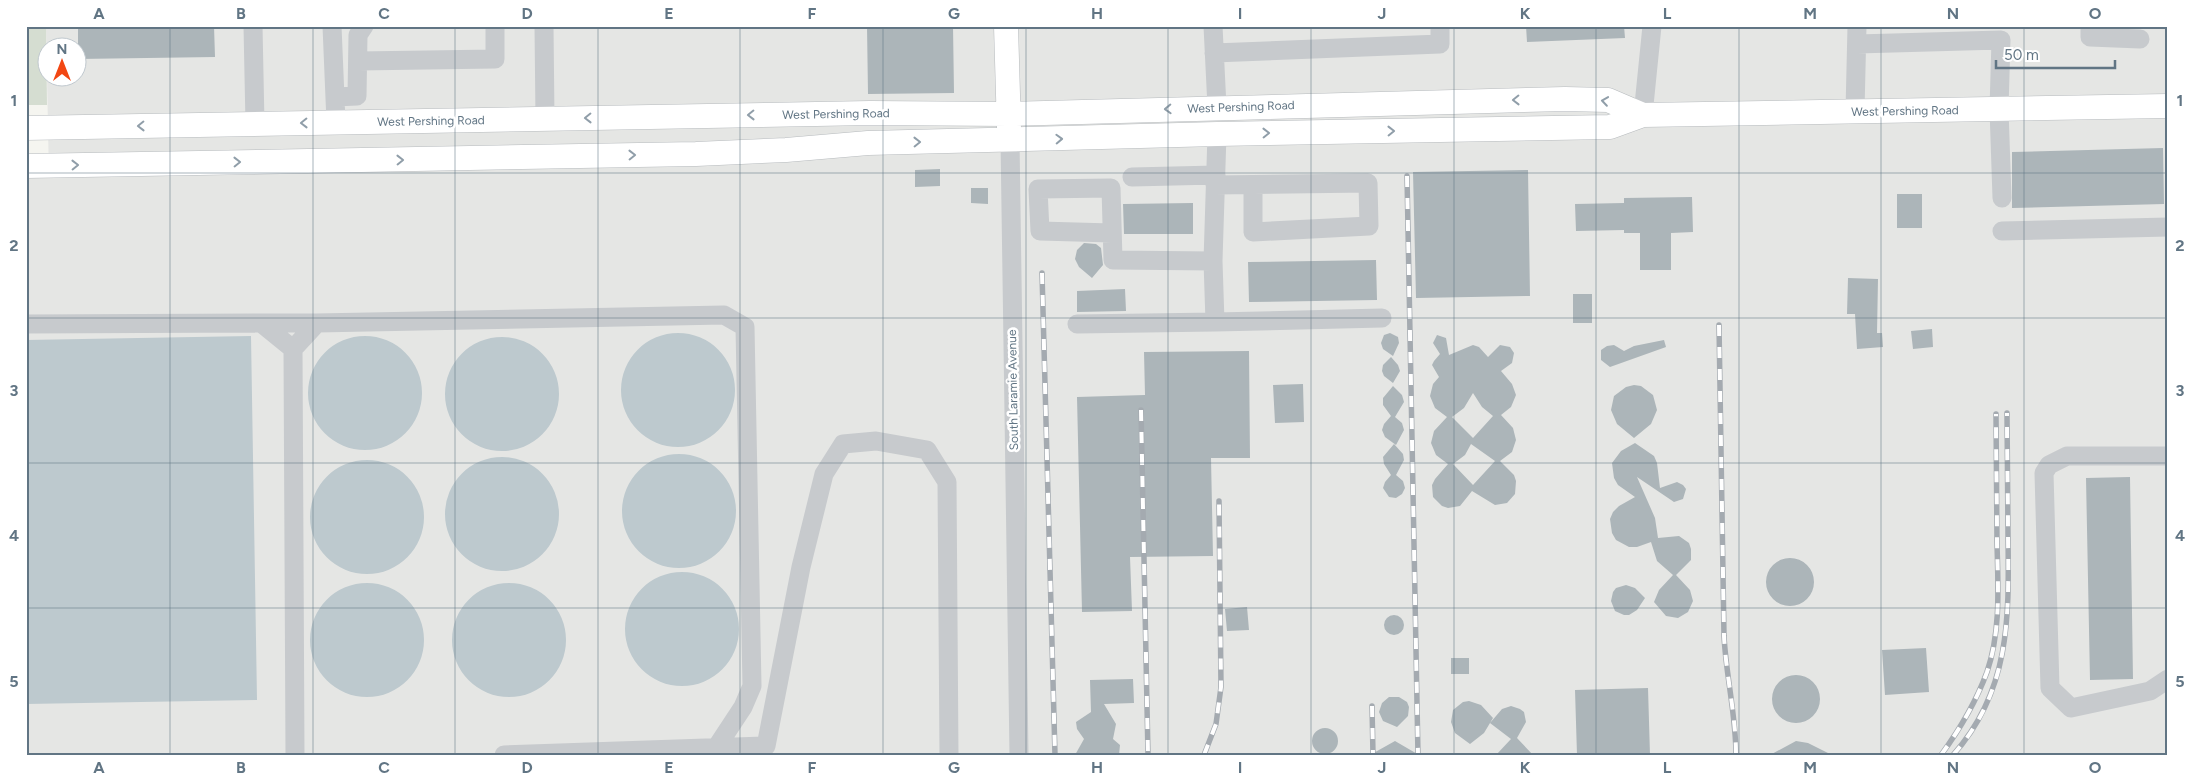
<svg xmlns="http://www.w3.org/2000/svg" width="2194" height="781" font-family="Figtree,sans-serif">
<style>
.built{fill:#e5e6e4;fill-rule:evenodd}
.green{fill:#d5ddd1}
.water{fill:#bdc9ce}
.building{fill:#acb5b9;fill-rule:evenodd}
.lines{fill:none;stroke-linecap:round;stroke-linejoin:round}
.major-casing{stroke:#b7bbbe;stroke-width:25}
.minor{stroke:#c7cacd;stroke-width:19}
.major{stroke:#fff;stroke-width:24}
.rail-casing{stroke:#a4aab0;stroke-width:5.5}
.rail{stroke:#fff;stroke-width:4;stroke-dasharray:11;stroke-linecap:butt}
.oneway{stroke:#909ea9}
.grid{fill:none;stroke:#617584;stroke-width:1;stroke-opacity:0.55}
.labels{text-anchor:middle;stroke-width:5;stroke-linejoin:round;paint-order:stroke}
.street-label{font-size:12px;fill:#617584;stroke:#fff}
.neatline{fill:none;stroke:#617584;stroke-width:2}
.grid-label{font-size:16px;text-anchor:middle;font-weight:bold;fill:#617584}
</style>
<rect width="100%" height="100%" fill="#f5f5f0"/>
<path class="built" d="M46 26H2168V755H26V178H49ZM48 48H78V78H48Z"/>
<path class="green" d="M26 26H46L47 105H26Z"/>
<path class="water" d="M621 390a57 57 0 1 1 114 0a57 57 0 1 1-114 0Z
M251 336 257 700 26 704V340Z
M308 393a57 57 0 1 1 114 0a57 57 0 1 1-114 0Z
M445 394a57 57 0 1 1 114 0a57 57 0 1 1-114 0Z
M622 511a57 57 0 1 1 114 0a57 57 0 1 1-114 0Z
M445 514a57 57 0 1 1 114 0a57 57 0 1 1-114 0Z
M310 517a57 57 0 1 1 114 0a57 57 0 1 1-114 0Z
M625 629a57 57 0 1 1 114 0a57 57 0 1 1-114 0Z
M452 640a57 57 0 1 1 114 0a57 57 0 1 1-114 0Z
M310 640a57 57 0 1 1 114 0a57 57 0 1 1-114 0Z"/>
<path class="building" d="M78 26H214L215 57 78 59Z
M867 26H953L954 93 868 94Z
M1526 26H1624L1625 38 1527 42Z
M2163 148 2164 204 2012 208V152Z
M940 169V186L915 187V170Z
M1528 170 1530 296 1416 298 1413 172Z
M971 188H988V204L971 203Z
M1897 194H1922V228H1897Z
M1692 197 1693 232 1671 233V270H1640V233H1624V230L1576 231 1575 204 1624 203V198Z
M1193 203V234H1124L1123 204Z
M1084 243 1096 244 1101 248 1103 265 1092 278 1079 267 1075 259 1077 250Z
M1376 260 1377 300 1249 302 1248 262Z
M1848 278 1878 279 1877 333H1882L1883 347 1857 349 1855 314H1847Z
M1125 289 1126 311 1077 312V291Z
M1573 294H1592V323H1573Z
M1932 329 1933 347 1913 349 1911 331Z
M1390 333 1398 337 1399 343 1393 356 1383 349 1381 343 1384 335Z
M1437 335 1446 338 1449 355 1473 345 1479 347 1488 357 1500 345 1510 347 1514 353 1512 363 1501 371 1512 384 1516 395 1511 407 1501 415 1513 428 1516 440 1512 452 1500 461 1514 475 1516 481 1515 494 1507 503 1495 505 1472 491 1460 506 1448 508 1442 506 1433 497 1432 485 1435 479 1448 464 1436 455 1431 443 1434 431 1447 417 1435 408 1430 396 1433 384 1439 377 1432 365 1434 361 1440 354 1433 343ZM1473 393 1482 407 1493 416 1473 438 1452 417 1464 408ZM1471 444 1495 461 1473 485 1453 464 1465 455Z
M1664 340 1666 347 1610 367 1601 360V350L1607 346 1614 345 1624 351 1634 346Z
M1249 351 1250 458H1211L1213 556 1130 557 1132 611 1082 612 1077 397 1145 395 1144 352Z
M1391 357 1398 365 1400 371 1393 383 1384 376 1382 371 1383 365Z
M1303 384 1304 422 1275 423 1273 385Z
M1634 385 1641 386 1653 395 1657 410 1651 424 1634 438 1617 424 1611 410 1614 396 1626 387Z
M1393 386 1402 395 1404 402 1395 417 1402 423 1404 430 1396 445 1385 437 1382 430 1384 424 1391 416 1383 405V398Z
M1635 443 1654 456 1657 463 1660 488 1677 482 1683 485 1686 489 1683 499 1674 502 1637 477 1655 518 1658 538 1679 536 1689 543 1691 549V560L1676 575 1690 590 1693 601 1688 612 1678 618 1666 616 1654 602 1659 590 1673 575 1657 561 1651 542 1637 547H1629L1616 540 1612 533 1610 519 1613 512 1619 506 1635 497 1618 485 1614 478 1612 463 1621 451Z
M1394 444 1403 454 1404 460 1396 475 1403 481 1405 488 1402 494 1396 498 1389 497 1383 488 1385 482 1391 475 1384 464 1383 457Z
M2130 477 2133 679 2090 680 2086 478Z
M1766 582a24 24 0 1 1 48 0a24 24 0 1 1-48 0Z
M1626 585 1635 588 1645 598 1637 610 1629 615H1624L1615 611 1611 601 1613 592 1616 588Z
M1247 607 1249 630 1227 631 1225 609Z
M1384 625a10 10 0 1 1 20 0a10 10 0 1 1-20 0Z
M1926 648 1929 692 1885 695 1882 650Z
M1451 658H1469V674H1451Z
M1772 699a24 24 0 1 1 48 0a24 24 0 1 1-48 0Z
M1133 679 1134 703 1104 704 1116 724 1113 739 1120 745 1119 755H1075L1084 739 1077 729 1076 722 1091 712 1090 680Z
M1648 688 1650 755H1577L1575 690Z
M1389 697H1399L1407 702 1409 707 1408 716 1397 727 1383 721 1379 712 1382 703Z
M1469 701 1481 705 1493 718 1484 733 1470 744 1455 733 1451 722 1453 710 1463 702Z
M1511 706 1520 709 1524 712 1526 722 1517 738 1533 755H1496L1511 739 1490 723 1502 709Z
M1312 741a13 13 0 1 1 26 0a13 13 0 1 1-26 0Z
M1395 741 1419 755H1370Z
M1796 741 1808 743 1832 755H1770Z"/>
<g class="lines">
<g class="major-casing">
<path id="major" d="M1006 26 1009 129
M26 128 870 113 1009 114 1565 99 1608 100 1643 115
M26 166 696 154 786 150 868 143 1217 134 1610 127 1643 115 2168 106"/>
</g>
<path class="minor" d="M253 26 255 124
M332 26 336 122
M544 26 545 119
M1213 26 1217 107
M2090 26V37L2140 39
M1857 44 2001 40 1999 109 2002 198
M1214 53 1440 44V26
M358 61 495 59V26
M335 97 357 96 358 35 364 26
M1855 111 1857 26
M1643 115 1652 26
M1010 140 1019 755
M1132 177 1216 175
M1215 185 1368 183 1369 226 1253 232V185
M2002 231 2168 227
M1112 233 1040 231 1038 189 1111 188 1113 260 1213 261 1217 134
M1213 261 1215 322 1382 318
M261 323H317
M26 324 261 323 293 349 295 755
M1077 324 1215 322
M293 349 317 323 724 315 745 327 752 686 743 707 716 748
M2168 456H2067L2049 465 2044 473 2050 688 2071 708 2150 691 2168 679
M504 755 766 746 801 567 824 474 843 444 876 441 927 450 947 482 949 755"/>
<use href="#major" class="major"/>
<g class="rail-casing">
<path id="rail" d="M1407 176 1418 755
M1042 273 1055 755
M1719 325 1724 636C1726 676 1736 715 1736 755
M1141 410 1148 755
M1372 706 1373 755
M1204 755 1216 724 1221 687 1219 501
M1941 755C1960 729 1976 702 1987 672 2001 631 1998 586 1997 543 1997 500 1996 457 1996 414
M1953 755C2011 690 2009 616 2008 535 2008 495 2007 454 2007 413"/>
</g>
<use href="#rail" class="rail"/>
</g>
<defs><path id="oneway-chevron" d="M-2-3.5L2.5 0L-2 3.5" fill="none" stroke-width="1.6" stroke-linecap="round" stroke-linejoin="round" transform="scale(1.25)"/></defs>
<g class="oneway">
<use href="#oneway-chevron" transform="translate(1516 100) rotate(179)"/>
<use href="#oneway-chevron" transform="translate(1605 101) rotate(-172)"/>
<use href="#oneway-chevron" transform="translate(1168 109) rotate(178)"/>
<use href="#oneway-chevron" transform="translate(751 115) rotate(179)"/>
<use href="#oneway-chevron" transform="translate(588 118) rotate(179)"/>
<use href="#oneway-chevron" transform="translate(304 123) rotate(179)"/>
<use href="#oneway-chevron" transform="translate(141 126) rotate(179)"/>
<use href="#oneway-chevron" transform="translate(1391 131) rotate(-1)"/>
<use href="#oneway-chevron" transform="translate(1266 133) rotate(-1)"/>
<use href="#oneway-chevron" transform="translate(1059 139) rotate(-2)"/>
<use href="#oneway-chevron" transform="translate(917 142) rotate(-1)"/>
<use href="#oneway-chevron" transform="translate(632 155) rotate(-1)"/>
<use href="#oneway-chevron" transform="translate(400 160) rotate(-1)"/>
<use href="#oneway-chevron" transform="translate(237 162) rotate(-1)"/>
<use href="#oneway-chevron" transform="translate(75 165) rotate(-1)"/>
</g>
<path class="grid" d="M170 26V755M313 26V755M455 26V755M598 26V755M740 26V755M883 26V755M1026 26V755M1168 26V755M1311 26V755M1454 26V755M1596 26V755M1739 26V755M1881 26V755M2024 26V755M26 173H2168M26 318H2168M26 463H2168M26 608H2168"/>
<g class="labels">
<g class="street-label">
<text transform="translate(1241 107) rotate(-2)" y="4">West Pershing Road</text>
<text transform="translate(1905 111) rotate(-1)" y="4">West Pershing Road</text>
<text transform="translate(836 114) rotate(-1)" y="4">West Pershing Road</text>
<text transform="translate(431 121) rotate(-1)" y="4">West Pershing Road</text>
<text transform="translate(1013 390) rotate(-91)" y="4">South Laramie Avenue</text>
</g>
</g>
<rect width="2194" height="781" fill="none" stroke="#ffffff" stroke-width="55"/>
<g transform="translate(62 62)"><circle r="24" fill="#ffffff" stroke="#c0c8ce"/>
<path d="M0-4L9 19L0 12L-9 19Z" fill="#f24713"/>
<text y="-8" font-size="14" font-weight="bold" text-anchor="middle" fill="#617584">N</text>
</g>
<path d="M1996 60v8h119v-8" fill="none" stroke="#617584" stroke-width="2.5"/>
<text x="2004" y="60" font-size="15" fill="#617584" stroke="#ffffff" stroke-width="4" paint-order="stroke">50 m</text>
<rect x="28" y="28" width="2138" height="726" class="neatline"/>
<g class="grid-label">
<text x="99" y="19">A</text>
<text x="241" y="19">B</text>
<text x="384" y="19">C</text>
<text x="527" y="19">D</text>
<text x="669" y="19">E</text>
<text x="812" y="19">F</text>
<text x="954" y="19">G</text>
<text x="1097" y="19">H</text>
<text x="1240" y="19">I</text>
<text x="1382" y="19">J</text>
<text x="1525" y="19">K</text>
<text x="1667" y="19">L</text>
<text x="1810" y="19">M</text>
<text x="1953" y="19">N</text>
<text x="2095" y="19">O</text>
<text x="14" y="106">1</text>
<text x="2180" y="106">1</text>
<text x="14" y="251">2</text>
<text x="2180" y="251">2</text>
<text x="14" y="396">3</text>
<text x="2180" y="396">3</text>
<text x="14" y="541">4</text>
<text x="2180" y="541">4</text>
<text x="14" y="687">5</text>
<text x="2180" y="687">5</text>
<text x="99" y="773">A</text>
<text x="241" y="773">B</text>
<text x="384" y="773">C</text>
<text x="527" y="773">D</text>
<text x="669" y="773">E</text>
<text x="812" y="773">F</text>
<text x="954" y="773">G</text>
<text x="1097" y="773">H</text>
<text x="1240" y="773">I</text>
<text x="1382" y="773">J</text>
<text x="1525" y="773">K</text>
<text x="1667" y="773">L</text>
<text x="1810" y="773">M</text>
<text x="1953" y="773">N</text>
<text x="2095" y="773">O</text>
</g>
</svg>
